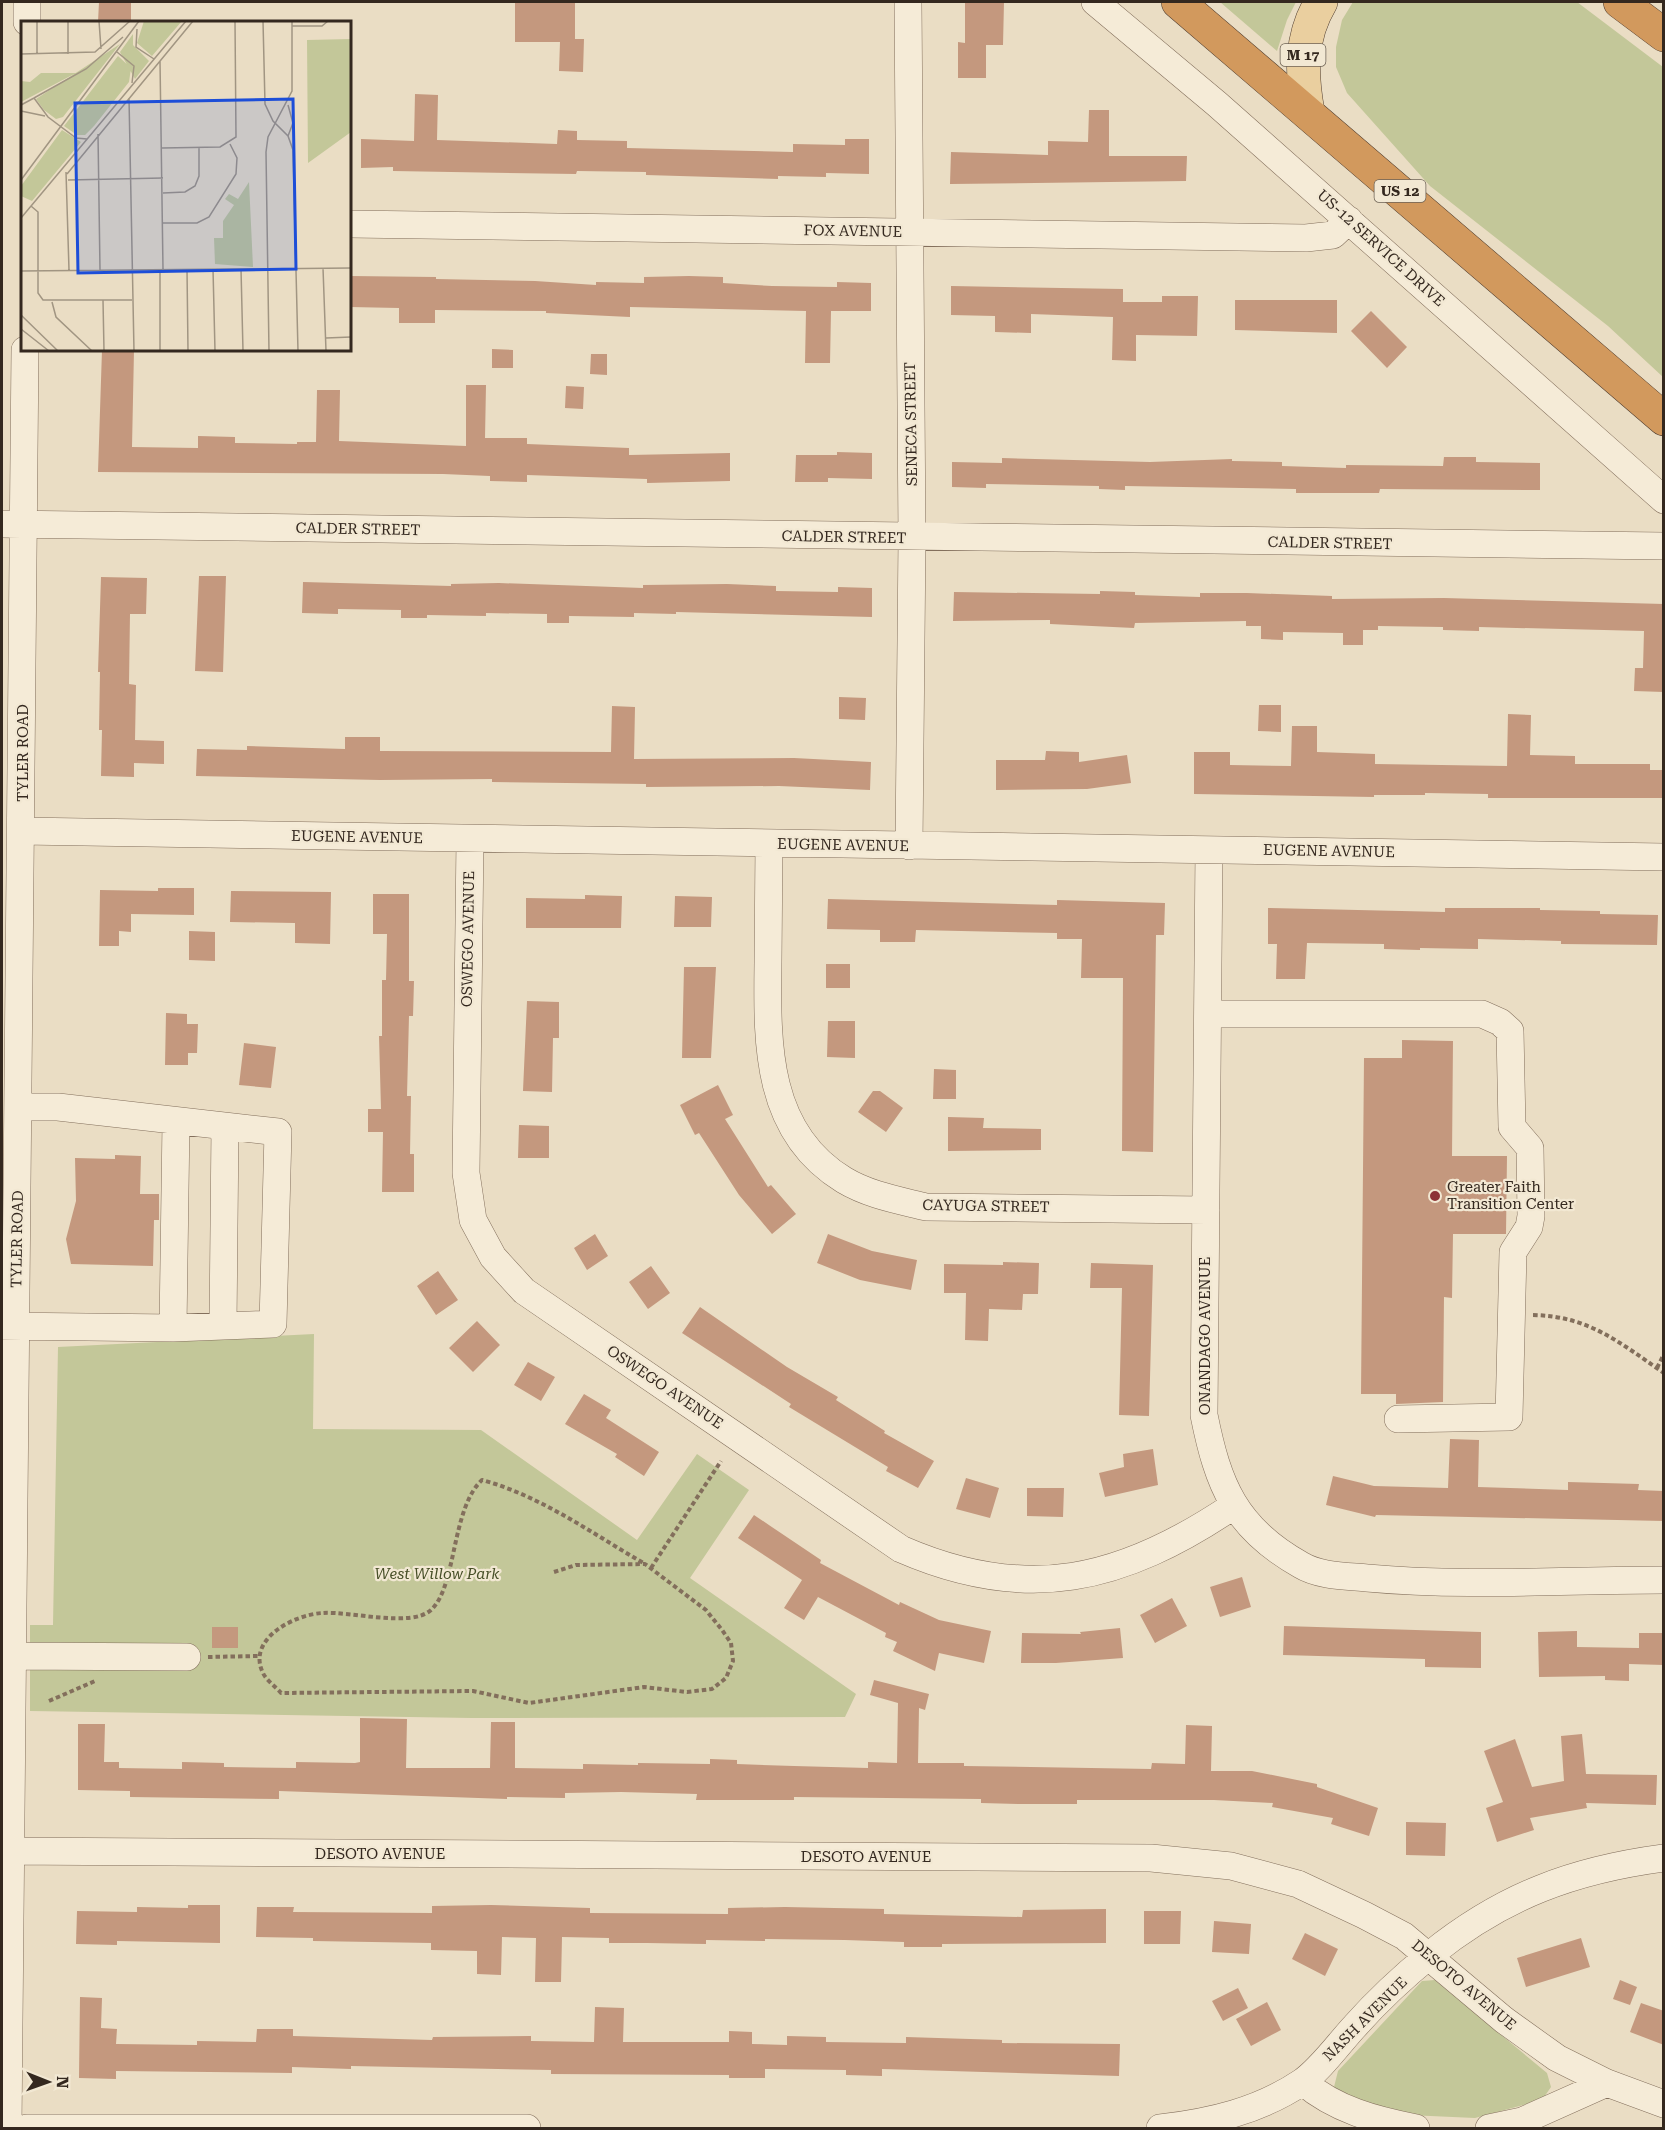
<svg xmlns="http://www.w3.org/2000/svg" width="1665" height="2130" font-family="'Roboto Serif',serif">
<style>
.green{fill:#c3c799}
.building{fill:#c4987e}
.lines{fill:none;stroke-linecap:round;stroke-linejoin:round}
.minor-casing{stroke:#836f5c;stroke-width:28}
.major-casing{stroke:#513e30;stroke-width:34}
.highway-casing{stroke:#513e30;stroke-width:34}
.path{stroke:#836f5c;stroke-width:4;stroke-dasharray:4.5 3;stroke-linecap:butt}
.minor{stroke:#f5ebd7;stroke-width:27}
.major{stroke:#eacf9f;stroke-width:33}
.highway{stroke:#d2995d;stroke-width:33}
.poi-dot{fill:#8c3236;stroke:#f2e8d3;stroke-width:2}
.labels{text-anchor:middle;stroke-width:4.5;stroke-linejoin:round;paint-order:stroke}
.shield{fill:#f2e8d3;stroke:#6d6255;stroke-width:1.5}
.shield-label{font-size:14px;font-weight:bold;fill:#34281f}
.street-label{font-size:15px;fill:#34281f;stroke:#f2e8d3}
.poi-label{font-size:15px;fill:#34281f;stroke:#f2e8d3;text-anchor:start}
.park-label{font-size:15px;font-style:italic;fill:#474f27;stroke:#f2e8d3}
.inset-road{fill:none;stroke:#a19582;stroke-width:1.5}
.view{fill:#1d4ed8;fill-opacity:0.15;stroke:#1d4ed8;stroke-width:3}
.inset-edge{fill:none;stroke:#34281f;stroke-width:3}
</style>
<rect width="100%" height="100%" fill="#eaddc4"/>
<path class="green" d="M1220 2H1296L1287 20 1277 51Z
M1353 2H1577L1663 67V377L1608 326 1430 186 1347 93 1336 67V47L1342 20Z
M314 1334 313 1429 481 1430 637 1540 697 1454 749 1490 690 1578 856 1694 845 1717 471 1718 30 1711V1625H53L58 1347Z
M1435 1980 1547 2073 1551 2087 1542 2100 1475 2118 1408 2115 1352 2097 1334 2087 1338 2071 1422 1981Z"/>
<path class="building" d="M99 2H131V22H98Z
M515 2H575V39H584L583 72 559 71 560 42H515Z
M965 2H1004L1003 45H986V78H958V42L965 43Z
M415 94 438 95 437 140 557 144 558 130 577 131V140L627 141V148L793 152V144L845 145V139H869V174L826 173V177L778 176V179L646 175V172L577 171 576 174 393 171V167L361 168V139L414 141Z
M1089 110H1109V156H1187L1186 181 950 184 951 152 1048 155V141L1088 142Z
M350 276 436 277V279L535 281 596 285V282L644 283V277L689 276 723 277V283L772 286 837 287V282L871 283V311H831L830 363H805L806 311 630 307V317L546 313V311L435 310V323H399V308L350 307Z
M951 286 1123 289V302H1162V296H1198L1197 336 1136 335V361L1112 360 1113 317 1031 314V333L995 332V316L951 315Z
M1235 300H1337V333L1235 330Z
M1371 311 1407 347 1387 368 1351 331Z
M492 349 513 350V368H492Z
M102 350H134L132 447 198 448V436L235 437V443L297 444V442H316L317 390H340L339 441 466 446V385H486L485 438H527V444L629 448V455L730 453V481L647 483V479L527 475V482L490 481V476L443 474 98 472Z
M591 354H607V375L590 374Z
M566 386 584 387 583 409 565 408Z
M837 452 872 453V479L828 478V482H795L796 455H837Z
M1444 457H1476V462L1540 463V490L1380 489 1379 493H1296V489L1125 486V490L1099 489V486L986 484V488L952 487V462L1002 463V458L1150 462 1232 459V461L1282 462V466L1346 468V465L1443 466Z
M199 576H226L223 672 195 671Z
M101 577 147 578 146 614H130L129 684 136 685 135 740 164 741V764L134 763V777L101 776 102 730H99L100 672H98Z
M303 582 451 586V584L499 583 643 588V585L727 584 776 586V591L838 592V587L872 588V617L676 612V614L634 613V617L569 616V623H547V614L486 613V616L427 615V618H401V610L338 609V614L302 613Z
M1100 591 1135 592V595L1200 597V593H1247L1332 596V599L1444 598 1664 604V692L1634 691 1635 668H1643L1644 631 1479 627V631L1443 630V627L1378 626V630H1363V645H1343V633L1283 632V640L1261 639V626H1246V621L1135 623 1134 628 1050 624V620L953 621 954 592 1100 594Z
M839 697 866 698 865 720 839 719Z
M1259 705H1281V732L1258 731Z
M612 706 635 707 634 759 794 758 871 762 870 790 779 786 646 787V784L492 782V779L380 780 196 776 197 749 247 750V746L345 749V737H380V751L611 752Z
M1508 714 1531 715 1530 755 1575 756V764H1650V770H1664V798H1488V794L1425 793V795H1374V797L1194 794V752H1230V765L1291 766 1292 726H1317V752L1375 754V764L1507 766Z
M1046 751 1079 752V762L1127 755 1131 783 1087 789 996 790V760H1045Z
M158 888H194V915L131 914V932L119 931V946H99L100 890 158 891Z
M231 891 331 892 330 944 295 943V923L230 922Z
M373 894H409V981H414L413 1016H409L407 1096H411L410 1154H414V1192H382L383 1132H368V1109H381L379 1036H382V980H386L387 934H373Z
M585 895 622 896 621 928H526V898L585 899Z
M675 896 712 897 711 927H674Z
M828 899 1057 905V900L1165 903 1164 935H1156L1153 1152 1122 1151 1123 978H1081L1082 939H1057V933L916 930 915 942H880V930L827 929Z
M1268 908 1445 912V908H1540V910L1600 911V914L1658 915 1657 945 1561 944V941L1478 939V949L1420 948V950L1384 949V944L1307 943 1305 979H1276L1277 944H1268Z
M189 931 215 932V961L189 960Z
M826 964H850V988H826Z
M684 967H716L711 1058H682Z
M527 1001 559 1002V1038H553L552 1092 523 1091Z
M166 1013 187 1014V1024H198L197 1053H188V1065H165Z
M828 1021H855V1058L827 1057Z
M1402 1040 1453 1041 1452 1156H1507L1506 1234H1453L1452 1298 1444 1297 1443 1402 1396 1404V1394H1361L1364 1058H1402Z
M244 1043 276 1047 271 1088 239 1085Z
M934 1069 956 1070V1099H933Z
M718 1085 733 1115 725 1119 768 1187 771 1185 796 1214 772 1234 739 1195 699 1133 695 1135 680 1105Z
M873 1091H880L903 1108 886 1132 858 1112Z
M948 1117 984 1118 983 1128 1041 1129V1150L948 1151Z
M519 1125 549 1126V1158H518Z
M115 1155 141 1156 140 1194H159V1220H154L153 1266 71 1264 66 1239 76 1201 75 1158 115 1159Z
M595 1234 608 1256 587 1270 574 1248Z
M828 1234 872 1251 917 1260 911 1290 860 1280 817 1263Z
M1003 1262 1039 1263 1038 1294H1023L1022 1310 989 1309 988 1341 965 1340 966 1293H944V1264L1003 1265Z
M1091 1263 1153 1265 1149 1416 1119 1415 1122 1288H1090Z
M651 1266 670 1293 648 1309 629 1282Z
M438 1271 458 1300 436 1315 417 1286Z
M700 1307 787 1367 838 1397 836 1400 885 1431 884 1433 934 1461 918 1488 886 1471 888 1467 789 1407 791 1404 682 1333Z
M477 1321 500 1345 473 1372 449 1348Z
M528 1362 555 1377 541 1401 514 1385Z
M584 1394 611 1410 606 1418 659 1452 644 1476 615 1457 617 1454 565 1424Z
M1450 1439 1479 1440 1478 1487 1568 1490V1482L1639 1484 1638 1490 1664 1491V1521L1376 1515 1375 1517 1326 1505 1333 1476 1374 1486 1448 1488Z
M1153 1449 1158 1485 1105 1497 1099 1473 1124 1467 1123 1454Z
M966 1478 999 1488 990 1518 956 1509Z
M1027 1488H1064L1063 1517 1027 1516Z
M754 1515 821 1560 820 1563 899 1605 900 1602 939 1620 991 1631 984 1663 939 1653 935 1671 893 1651 897 1642 885 1637 886 1633 818 1597 804 1620 784 1608 802 1580 738 1538Z
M1242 1577 1251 1607 1220 1617 1210 1587Z
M1172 1598 1187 1626 1155 1643 1140 1615Z
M1284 1626 1481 1632V1668L1425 1667V1659L1283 1655Z
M212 1627H238V1648H212Z
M1120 1628 1123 1658 1056 1663H1021L1022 1633 1081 1634 1080 1632Z
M1577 1631V1647L1639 1648V1633H1664V1665L1629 1664V1681L1605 1680V1676L1539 1677 1538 1632Z
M874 1680 929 1694 925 1710 919 1708 918 1763H964V1766L1151 1769 1152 1763 1185 1764 1186 1725 1212 1726 1211 1771H1252L1317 1784V1787L1378 1808 1369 1836 1331 1824 1333 1818 1272 1807 1273 1803 1214 1800H1077V1804H1020L981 1803V1799L794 1797V1800H696L697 1794 621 1792 565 1793V1798L507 1797V1799L279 1791V1799L130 1797V1791L78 1790V1724H105L104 1762H119V1768L182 1769V1762L224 1763V1767L296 1768V1762L355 1763 360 1762V1718L407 1719 406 1768H490L491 1722H515V1768L583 1769V1764L638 1765V1763L710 1764V1759L737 1760V1764L794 1766 868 1768V1762L897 1763 898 1703 870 1695Z
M1582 1734 1586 1774 1657 1775 1656 1805 1586 1803 1587 1808 1530 1818 1534 1830 1497 1842 1486 1808 1503 1802 1484 1751 1515 1739 1532 1787 1564 1781 1561 1736Z
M1406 1822 1446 1823 1445 1856 1406 1855Z
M188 1905H220V1943L117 1941V1945L76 1944 77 1911 137 1912V1907L188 1908Z
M491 1905 590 1908V1913L728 1914V1908L785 1907 884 1909V1914L1022 1917 1023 1910 1106 1909V1943L942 1944V1947H904V1942L845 1940 765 1939V1941L706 1940V1944L647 1943H609V1938L562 1937 561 1982H535L536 1938 502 1937 501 1975 477 1974V1951L431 1950V1943L313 1941V1938L256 1937 257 1907H294L293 1912 432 1913V1906Z
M1144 1911H1181L1180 1944H1144Z
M1214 1921 1251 1924 1249 1954 1212 1952Z
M1305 1933 1338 1949 1325 1976 1292 1959Z
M1581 1938 1590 1967 1526 1987 1517 1958Z
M1620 1980 1637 1987 1630 2005 1613 1999Z
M1238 1988 1248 2008 1223 2021 1212 2001Z
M80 1997 102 1998 101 2028 117 2029 116 2044 197 2045V2041L256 2042 257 2029H293V2036L432 2040 433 2037 531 2036V2041L594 2042 595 2007 624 2008 623 2042H729V2031L752 2032V2044L787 2045V2036L826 2037V2042L906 2043V2037L1002 2040V2043L1120 2044 1119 2076 882 2069V2076L846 2075V2070L765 2069V2078H729V2075L551 2074V2070L351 2066V2069L292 2067V2073L116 2071V2079L79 2078Z
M1267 2002 1281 2030 1251 2046 1236 2019Z
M1641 2003 1664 2011V2045L1630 2032Z"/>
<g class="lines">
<g class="minor-casing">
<path id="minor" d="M908 2 912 538 909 846
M1095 2 1217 104 1664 500
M27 22V2
M350 224 1306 238 1333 235 1349 220
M2 524 1664 546
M22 831 1664 857
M470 839 466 1173 473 1220 493 1257 524 1291 901 1549C1027 1604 1122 1581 1233 1506
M769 844C769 884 768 923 768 963 767 1043 765 1132 844 1180 869 1195 898 1200 926 1207L1206 1210
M1209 850 1204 1415C1218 1485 1235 1528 1301 1565 1319 1576 1346 1576 1367 1578 1465 1587 1565 1580 1664 1580
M1209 1014H1482L1500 1022 1510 1031 1512 1127 1530 1148 1531 1216 1529 1227 1513 1252 1509 1417 1398 1419
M2 1326 173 1328 273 1324 278 1132 58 1107H19
M223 1326 225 1127
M173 1328 176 1122
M12 1656 187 1657
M2 1851 1151 1858 1231 1866 1298 1884 1364 1915 1404 1936 1504 2020 1557 2058 1607 2083 1664 2104
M1303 2082C1336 2110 1375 2120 1416 2128
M8 2128 25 350
M27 2128H527
M1160 2128C1211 2122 1259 2111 1302 2082 1320 2070 1340 2042 1355 2026 1378 2000 1404 1976 1431 1954 1503 1896 1573 1870 1664 1858
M1489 2128 1522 2121 1607 2083"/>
</g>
<g class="major-casing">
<path id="major" d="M1308 112C1301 73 1300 37 1321 2"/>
</g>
<g class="highway-casing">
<path id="highway" d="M1178 2 1664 419
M1620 2 1664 35"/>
</g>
<path class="path" d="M1533 1315C1589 1316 1620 1343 1664 1373
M1657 1368 1664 1354
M651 1568 721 1461
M554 1572 576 1565 645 1564 706 1610 722 1630 731 1643 733 1661 726 1678 712 1689 687 1692 644 1687 529 1703 473 1691 281 1693C276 1687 266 1680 263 1673 246 1639 295 1614 323 1613 350 1611 411 1628 431 1610 457 1586 451 1509 482 1480 541 1496 593 1534 645 1564
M208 1657 258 1656
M49 1701 95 1681"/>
<use href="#minor" class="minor"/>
<use href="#major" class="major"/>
<use href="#highway" class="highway"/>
</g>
<circle class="poi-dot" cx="1435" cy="1196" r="6"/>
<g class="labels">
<g class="shield">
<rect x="1280.5" y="44" width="45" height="22" rx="4.5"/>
<rect x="1374.5" y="180" width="51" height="22" rx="4.5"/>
</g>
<g class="shield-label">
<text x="1303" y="60">M 17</text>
<text x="1400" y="196">US 12</text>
</g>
<g class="street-label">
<text transform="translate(853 231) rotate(1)" y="5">FOX AVENUE</text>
<text transform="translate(1381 248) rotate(42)" y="5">US-12 SERVICE DRIVE</text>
<text transform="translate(911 424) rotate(-91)" y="5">SENECA STREET</text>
<text transform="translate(358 529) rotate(1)" y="5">CALDER STREET</text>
<text transform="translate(844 537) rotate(1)" y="5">CALDER STREET</text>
<text transform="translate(1330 543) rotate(1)" y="5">CALDER STREET</text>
<text transform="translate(23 753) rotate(-90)" y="5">TYLER ROAD</text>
<text transform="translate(357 837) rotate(1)" y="5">EUGENE AVENUE</text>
<text transform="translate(843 845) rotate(1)" y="5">EUGENE AVENUE</text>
<text transform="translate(1329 851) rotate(1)" y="5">EUGENE AVENUE</text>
<text transform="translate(468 939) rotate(-89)" y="5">OSWEGO AVENUE</text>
<text transform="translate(986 1206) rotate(1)" y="5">CAYUGA STREET</text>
<text transform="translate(17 1239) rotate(-89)" y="5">TYLER ROAD</text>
<text transform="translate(1205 1336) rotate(-90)" y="5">ONANDAGO AVENUE</text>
<text transform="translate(665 1387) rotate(34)" y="5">OSWEGO AVENUE</text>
<text x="380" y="1859">DESOTO AVENUE</text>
<text x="866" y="1862">DESOTO AVENUE</text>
<text transform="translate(1464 1985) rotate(40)" y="5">DESOTO AVENUE</text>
<text transform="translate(1365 2019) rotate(-45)" y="5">NASH AVENUE</text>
</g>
<g class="poi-label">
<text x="1447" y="1192">Greater Faith<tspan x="1447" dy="17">Transition Center</tspan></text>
</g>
<g class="park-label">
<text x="437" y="1579">West Willow Park</text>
</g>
</g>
<g transform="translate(21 21)">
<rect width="330" height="330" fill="#eaddc4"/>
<path d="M123 0H161L131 35 116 22ZM112 13V24L128 40 114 58 99 31ZM330 18V111L287 142 286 19ZM99 23 42 96 35 98 23 89 15 78ZM97 35 110 47 108 61 73 105 64 114H56L43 105ZM20 52H55L0 81V60L9 61ZM41 109 60 121 11 180 0 175V165ZM228 161 232 246 194 243 193 217H202V200L213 184 204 178 208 173 217 178Z" fill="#c3c799"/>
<path class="inset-road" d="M16 0V33M78 0 80 28M242 0 244 83 252 100 267 115 272 129 277 330M271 5H301L307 0M116 8 115 26 133 38M96 31 113 45 111 62M0 33 74 31 109 0M47 33V0M139 40 142 248M13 77 65 48 102 16M108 77 113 330M0 84 13 77 27 96 55 117 66 118M267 84 272 102 267 115M0 90 24 95M77 113 79 249M141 127 199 126 215 116 214 0M45 151 48 249M46 153 172 0M0 159 118 0M47 159 142 157M142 172 164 171 174 165 178 155V126M10 185 17 191V272L22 279H111M0 197 165 0M142 202H176L188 196 215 153 216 137 209 123M302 247 305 330M166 248 167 330M192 248 194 330M220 248 222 330M0 250 330 247M82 279 83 330M31 281 35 296 71 330M0 294 37 330M0 308 28 330M305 317 330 316M139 330V248M248 330 245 131 247 116 271 70V0"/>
<path class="view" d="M272 78 275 248 57 252 54 82Z"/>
<rect width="330" height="330" class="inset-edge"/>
</g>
<rect width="1665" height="2130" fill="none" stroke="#34281f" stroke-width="6"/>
<g transform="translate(48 2082) rotate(91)" stroke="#f2e8d3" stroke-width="4.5" paint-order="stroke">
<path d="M0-4.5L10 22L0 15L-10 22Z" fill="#34281f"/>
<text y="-9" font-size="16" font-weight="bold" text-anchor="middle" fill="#34281f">N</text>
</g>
</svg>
